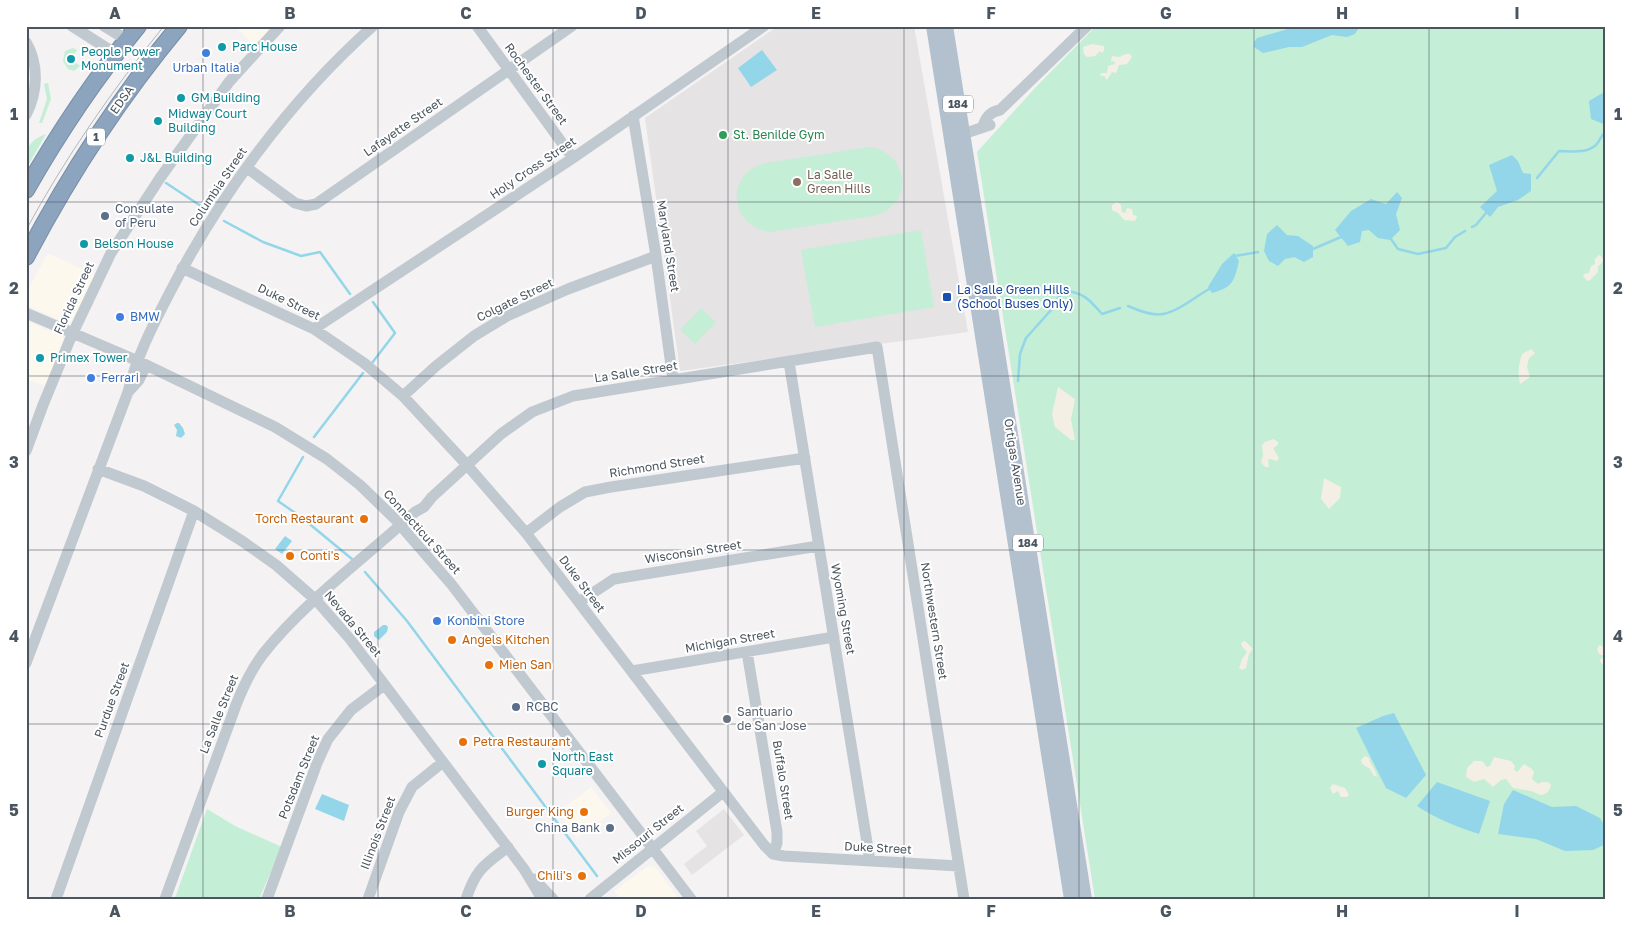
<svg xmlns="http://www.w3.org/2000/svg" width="1632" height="925" font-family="'Golos Text',sans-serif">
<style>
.commercial{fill:#fcf8ee}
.education{fill:#e5e3e4}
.green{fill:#c4eed5}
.sand{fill:#f4efe4}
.water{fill:#93d6e9}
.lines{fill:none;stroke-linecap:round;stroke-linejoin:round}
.stream{stroke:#93d6e9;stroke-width:2.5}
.highway-casing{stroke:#788fa9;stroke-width:18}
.minor{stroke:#c1c9d0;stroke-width:11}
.major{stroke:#b3c1cf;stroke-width:14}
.highway{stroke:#8ca4be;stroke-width:16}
.tram{stroke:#b4b7bc;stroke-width:1}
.grid{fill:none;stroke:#4a555f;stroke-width:1;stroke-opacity:0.55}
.culture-dot{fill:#0f9aa8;stroke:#fff;stroke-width:2}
.shop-dot{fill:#3f7fe0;stroke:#fff;stroke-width:2}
.leisure-dot{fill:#2e9e5b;stroke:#fff;stroke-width:2}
.education-dot{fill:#8d6e63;stroke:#fff;stroke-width:2}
.service-dot{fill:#5c6f8a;stroke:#fff;stroke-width:2}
.transit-dot{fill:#1a4fb4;stroke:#fff;stroke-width:2}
.food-dot{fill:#e8710a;stroke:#fff;stroke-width:2}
.worship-dot{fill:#6b7280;stroke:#fff;stroke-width:2}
.labels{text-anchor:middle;stroke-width:4;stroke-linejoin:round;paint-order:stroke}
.shield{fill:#fff;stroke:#80888f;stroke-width:1}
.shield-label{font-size:11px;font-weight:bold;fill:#4a555f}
.culture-label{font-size:12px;fill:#0d838f;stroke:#fff;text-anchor:start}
.shop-label{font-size:12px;fill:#366cbe;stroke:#fff;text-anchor:start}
.street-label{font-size:12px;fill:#4a555f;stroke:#fff}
.leisure-label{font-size:12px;fill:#27864d;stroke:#fff;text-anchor:start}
.education-label{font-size:12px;fill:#785e54;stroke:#fff;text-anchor:start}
.service-label{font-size:12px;fill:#4e5e75;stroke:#fff;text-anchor:start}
.transit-label{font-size:12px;fill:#164399;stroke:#fff;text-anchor:start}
.food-label{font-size:12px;fill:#c56008;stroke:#fff;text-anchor:start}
.worship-label{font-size:12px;fill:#5b616d;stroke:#fff;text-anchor:start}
.neatline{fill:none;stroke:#4a555f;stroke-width:2}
.grid-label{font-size:16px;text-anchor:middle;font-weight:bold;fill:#4a555f}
</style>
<rect width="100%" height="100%" fill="#f4f2f2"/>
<path class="commercial" d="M234 26H274L256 47Z
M48 253 97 276 71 325 26 305V293Z
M26 321 63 337 65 341 46 386 26 379Z
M591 787 611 813 577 838 558 812Z
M648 866 655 867 679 899H617L618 897 614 891Z"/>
<path class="education" d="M778 26H914L968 332 680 371 645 118Z
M724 809 744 835 692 875 684 864 707 846 696 831Z"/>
<path class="green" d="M1096 26H1606V899H1095L977 152 1035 88Z
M73 48 77 50 74 54H68L65 61 68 65H74L76 63 80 66 74 71 68 69 63 61 65 51Z
M48 83 51 99 42 123H39L47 99 44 84Z
M46 134 26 169C26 150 27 141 46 134Z
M870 147C911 154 914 206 873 216L770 232C728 226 725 173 766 163Z
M921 230 934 307 815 327 801 250Z
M701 308 716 322 695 344 680 330Z
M207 809 235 826 282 847 259 899 175 898Z"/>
<path class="sand" d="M1092 44 1104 46V51L1102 53 1100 51 1095 56 1087 57 1084 54 1083 47Z
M1126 54H1130L1132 57 1127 64 1119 65 1116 73 1112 72 1107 80 1104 76H1100L1101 73H1107L1108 66 1115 64V62L1111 61 1112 56 1119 57Z
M1117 202 1121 205 1122 212 1125 213 1127 208 1132 209 1133 215 1137 216 1135 221 1124 220 1118 213 1112 210V205Z
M1599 255 1602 257 1603 261 1598 267V272L1590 280 1587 281 1583 276 1584 274 1589 273 1591 266 1595 264V259Z
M1531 349 1535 353 1529 358 1527 367 1530 377 1520 384C1518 373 1518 365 1522 354Z
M1058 387 1075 399 1071 419 1075 440H1071L1055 427 1052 414Z
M1273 439 1278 442V445L1273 448 1279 458 1277 461 1270 459 1268 460 1269 467H1265L1261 462 1263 455 1262 445 1265 442Z
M1324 478 1341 487 1340 498 1329 509 1321 499Z
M1245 641 1253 649 1249 654 1246 668 1242 670 1239 668 1242 659 1247 652 1241 645 1242 642Z
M1606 641V664L1605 665 1601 663 1600 660 1605 655H1600L1597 650 1599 645 1605 647Z
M1365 756 1369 758C1370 765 1376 769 1377 777L1374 776 1370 769C1366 766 1362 766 1361 760Z
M1494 757 1511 761 1515 766 1514 770 1517 772 1524 764 1532 769 1534 772 1532 779 1538 784 1542 782H1548L1551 785C1550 791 1547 794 1541 795L1531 791 1513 788 1506 779 1501 780 1493 787 1484 779 1474 782 1466 777 1467 768 1474 761H1482L1487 767 1490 766Z
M1333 784 1345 788 1349 795 1347 797H1341L1338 791 1333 794 1330 788Z"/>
<path class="water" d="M1313 26H1360L1355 34 1347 37 1332 35 1302 47H1289L1263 53 1254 47V42L1257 38 1291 28Z
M762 50 777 70 751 87 738 68Z
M1606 91V125L1591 119 1589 101Z
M1512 155 1518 161 1523 173 1531 174V191L1518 200 1498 207 1490 217 1480 207 1497 191 1489 165Z
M1397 192 1402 198 1396 214 1400 230 1390 240 1378 238 1369 230 1362 231 1360 242 1348 246 1335 230 1351 211 1371 199 1386 204Z
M1277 225 1287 235 1298 236 1313 246V257L1304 262 1294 257 1285 259 1278 266 1269 261 1264 251 1267 234Z
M1234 253 1239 261C1234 282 1233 287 1212 293L1208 287 1222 264Z
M177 423H179L183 428 185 434 181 438 176 436 177 430 174 425Z
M285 536 292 541 282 554 275 549Z
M383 625H386L388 627 387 632 379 640 374 636V632Z
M1394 713 1426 775 1406 798 1386 788 1356 728 1383 716Z
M1437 782 1490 801 1479 834C1457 827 1437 819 1417 806Z
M1513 790 1552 807 1576 806 1600 818 1606 829V844L1593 850 1565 851 1536 839 1498 834 1504 804Z
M322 794 349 805 344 821 315 809Z"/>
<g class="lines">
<path class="stream" d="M1537 178 1559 151C1571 151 1586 154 1596 145 1600 141 1601 135 1606 131
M166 183 204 208
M224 221 263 242 301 256 320 252 350 294
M1472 227 1476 225 1486 213
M1391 239 1398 249 1418 254 1446 248 1455 237 1465 231
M1313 249 1341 237
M1235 256 1258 252
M1128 306C1137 310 1153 316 1163 314 1179 311 1195 297 1209 289
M372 363 395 333 373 302
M1018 381 1020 354 1026 338 1052 309 1063 290C1084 293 1089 299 1102 314L1120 308
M314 437 363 373
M303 457 278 501 301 517 352 559
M365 572 407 621 597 876"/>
<g class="highway-casing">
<path id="highway" d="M26 190C59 132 96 77 138 26
M26 257C69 175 120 97 179 26"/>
</g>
<path class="minor" d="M72 26 116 54
M104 26 127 40
M477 26 573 158
M26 42C39 64 38 92 26 115
M633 116 656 256 673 380
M983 126C986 117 990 112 1000 110L1087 26
M963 134 990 125
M247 168 295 203 306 206 316 204 572 26
M182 268 314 329 364 363 403 396 467 465 526 533 764 845 773 854 784 856 959 866
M26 313 138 361 275 427 327 459 360 485 394 518 452 585 691 899
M314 329 573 158 764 26
M789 362 870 861
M129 391 139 380 146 365
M403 396 436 366 474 336 507 316 568 289 656 256
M26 451 43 405 71 337 111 253 160 178 229 82 280 26
M98 469 144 486 194 511 242 541 276 565 316 600 350 639 443 762 524 869 542 899
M526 533 560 507 585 492 611 487 805 458
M579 602 614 579 818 546
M747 652 777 832V843L773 854
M26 663 128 392C136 358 153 325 169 294 220 195 289 101 373 26
M632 671 834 637
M534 879 553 899
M56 899 194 511
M165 899 236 705C243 687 251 670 263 654 304 602 366 557 415 512L424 507 432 497 501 434 532 412 573 396 877 347 964 899
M267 899 317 763 328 739 351 710 384 685
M368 899 399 812 412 787 443 762
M466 899C476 869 484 865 508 847
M590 899 723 792"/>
<path class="major" d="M933 26 1071 899
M946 26 1085 899"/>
<use href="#highway" class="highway"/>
<path class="tram" d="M26 230C65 158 112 90 164 26"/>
</g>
<path class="grid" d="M203 26V899M378 26V899M553 26V899M728 26V899M904 26V899M1079 26V899M1254 26V899M1429 26V899M26 202H1606M26 376H1606M26 550H1606M26 724H1606"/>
<g class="culture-dot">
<circle cx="222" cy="47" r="5"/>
<circle cx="71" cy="59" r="5"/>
<circle cx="181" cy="98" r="5"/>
<circle cx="158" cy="121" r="5"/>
<circle cx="130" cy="158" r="5"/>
<circle cx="84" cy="244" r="5"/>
<circle cx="40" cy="358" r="5"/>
<circle cx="542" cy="764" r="5"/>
</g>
<g class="shop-dot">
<circle cx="206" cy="53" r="5"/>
<circle cx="120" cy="317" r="5"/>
<circle cx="91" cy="378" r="5"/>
<circle cx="437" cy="621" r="5"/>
</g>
<circle class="leisure-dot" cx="723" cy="135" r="5"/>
<circle class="education-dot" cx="797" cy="182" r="5"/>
<g class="service-dot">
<circle cx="105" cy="216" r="5"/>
<circle cx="516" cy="707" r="5"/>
<circle cx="610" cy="828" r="5"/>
</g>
<rect class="transit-dot" x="942" y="292" width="10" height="10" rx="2.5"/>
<g class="food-dot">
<circle cx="364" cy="519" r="5"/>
<circle cx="290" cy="556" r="5"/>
<circle cx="452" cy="640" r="5"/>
<circle cx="489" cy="665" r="5"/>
<circle cx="463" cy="742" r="5"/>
<circle cx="584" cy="812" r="5"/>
<circle cx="582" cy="876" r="5"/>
</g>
<circle class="worship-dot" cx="727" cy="719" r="5"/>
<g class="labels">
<g class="shield">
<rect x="943" y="95.5" width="30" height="17" rx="4"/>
<rect x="87" y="128.5" width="18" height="17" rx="4"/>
<rect x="1013" y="534.5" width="30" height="17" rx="4"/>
</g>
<g class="shield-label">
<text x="958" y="108">184</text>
<text x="96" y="141">1</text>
<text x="1028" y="547">184</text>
</g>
<g class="culture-label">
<text x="232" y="51">Parc House</text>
<text x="81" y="56">People Power<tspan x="81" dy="14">Monument</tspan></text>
<text x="191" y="102">GM Building</text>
<text x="168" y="118">Midway Court<tspan x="168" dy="14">Building</tspan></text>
<text x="140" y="162">J&amp;L Building</text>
<text x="94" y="248">Belson House</text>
<text x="50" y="362">Primex Tower</text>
<text x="552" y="761">North East<tspan x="552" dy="14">Square</tspan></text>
</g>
<g class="shop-label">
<text x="206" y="72" text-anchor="middle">Urban Italia</text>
<text x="130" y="321">BMW</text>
<text x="101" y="382">Ferrari</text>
<text x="447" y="625">Konbini Store</text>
</g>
<g class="street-label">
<text transform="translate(536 84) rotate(54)" y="4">Rochester Street</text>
<text transform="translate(122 100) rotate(-55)" y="4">EDSA</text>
<text transform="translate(403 127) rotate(-35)" y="4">Lafayette Street</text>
<text transform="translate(533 168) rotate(-34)" y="4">Holy Cross Street</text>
<text transform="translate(218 187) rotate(-56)" y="4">Columbia Street</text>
<text transform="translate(668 246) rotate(81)" y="4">Maryland Street</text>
<text transform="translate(74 298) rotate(-65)" y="4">Florida Street</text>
<text transform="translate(515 300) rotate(-26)" y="4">Colgate Street</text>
<text transform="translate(289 302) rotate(26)" y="4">Duke Street</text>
<text transform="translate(636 372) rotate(-9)" y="4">La Salle Street</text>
<text transform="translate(1015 462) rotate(81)" y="4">Ortigas Avenue</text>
<text transform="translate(657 466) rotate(-9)" y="4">Richmond Street</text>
<text transform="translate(422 532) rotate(48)" y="4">Connecticut Street</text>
<text transform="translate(693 552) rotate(-9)" y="4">Wisconsin Street</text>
<text transform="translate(582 584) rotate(53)" y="4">Duke Street</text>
<text transform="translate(843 609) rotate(80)" y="4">Wyoming Street</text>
<text transform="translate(934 621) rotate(81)" y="4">Northwestern Street</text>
<text transform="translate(353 624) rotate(50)" y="4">Nevada Street</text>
<text transform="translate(730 641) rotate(-10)" y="4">Michigan Street</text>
<text transform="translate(112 700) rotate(-70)" y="4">Purdue Street</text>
<text transform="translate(219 714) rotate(-68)" y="4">La Salle Street</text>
<text transform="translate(299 777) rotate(-68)" y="4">Potsdam Street</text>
<text transform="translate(783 780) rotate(81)" y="4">Buffalo Street</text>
<text transform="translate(378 833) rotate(-69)" y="4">Illinois Street</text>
<text transform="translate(648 834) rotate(-39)" y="4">Missouri Street</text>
<text transform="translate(878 848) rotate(3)" y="4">Duke Street</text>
</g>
<g class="leisure-label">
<text x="733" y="139">St. Benilde Gym</text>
</g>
<g class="education-label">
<text x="807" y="179">La Salle<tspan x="807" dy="14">Green Hills</tspan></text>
</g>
<g class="service-label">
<text x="115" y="213">Consulate<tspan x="115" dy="14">of Peru</tspan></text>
<text x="526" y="711">RCBC</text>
<text x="600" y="832" text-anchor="end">China Bank</text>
</g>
<g class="transit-label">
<text x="957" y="294">La Salle Green Hills<tspan x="957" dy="14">(School Buses Only)</tspan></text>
</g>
<g class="food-label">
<text x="354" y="523" text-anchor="end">Torch Restaurant</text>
<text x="300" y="560">Conti's</text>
<text x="462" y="644">Angels Kitchen</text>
<text x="499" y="669">Mien San</text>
<text x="473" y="746">Petra Restaurant</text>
<text x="574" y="816" text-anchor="end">Burger King</text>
<text x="572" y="880" text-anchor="end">Chili's</text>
</g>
<g class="worship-label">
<text x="737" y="716">Santuario<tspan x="737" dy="14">de San Jose</tspan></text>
</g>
</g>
<rect width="1632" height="925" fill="none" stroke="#ffffff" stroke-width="55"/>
<rect x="28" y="28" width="1576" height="870" class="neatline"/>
<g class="grid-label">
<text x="115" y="19">A</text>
<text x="290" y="19">B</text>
<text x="466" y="19">C</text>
<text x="641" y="19">D</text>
<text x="816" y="19">E</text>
<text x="991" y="19">F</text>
<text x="1166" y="19">G</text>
<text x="1342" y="19">H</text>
<text x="1517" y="19">I</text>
<text x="14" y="120">1</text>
<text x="1618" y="120">1</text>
<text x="14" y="294">2</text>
<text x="1618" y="294">2</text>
<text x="14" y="468">3</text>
<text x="1618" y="468">3</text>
<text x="14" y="642">4</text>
<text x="1618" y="642">4</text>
<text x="14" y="816">5</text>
<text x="1618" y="816">5</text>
<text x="115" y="917">A</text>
<text x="290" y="917">B</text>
<text x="466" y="917">C</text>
<text x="641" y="917">D</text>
<text x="816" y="917">E</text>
<text x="991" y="917">F</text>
<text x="1166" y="917">G</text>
<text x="1342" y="917">H</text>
<text x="1517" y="917">I</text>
</g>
</svg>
